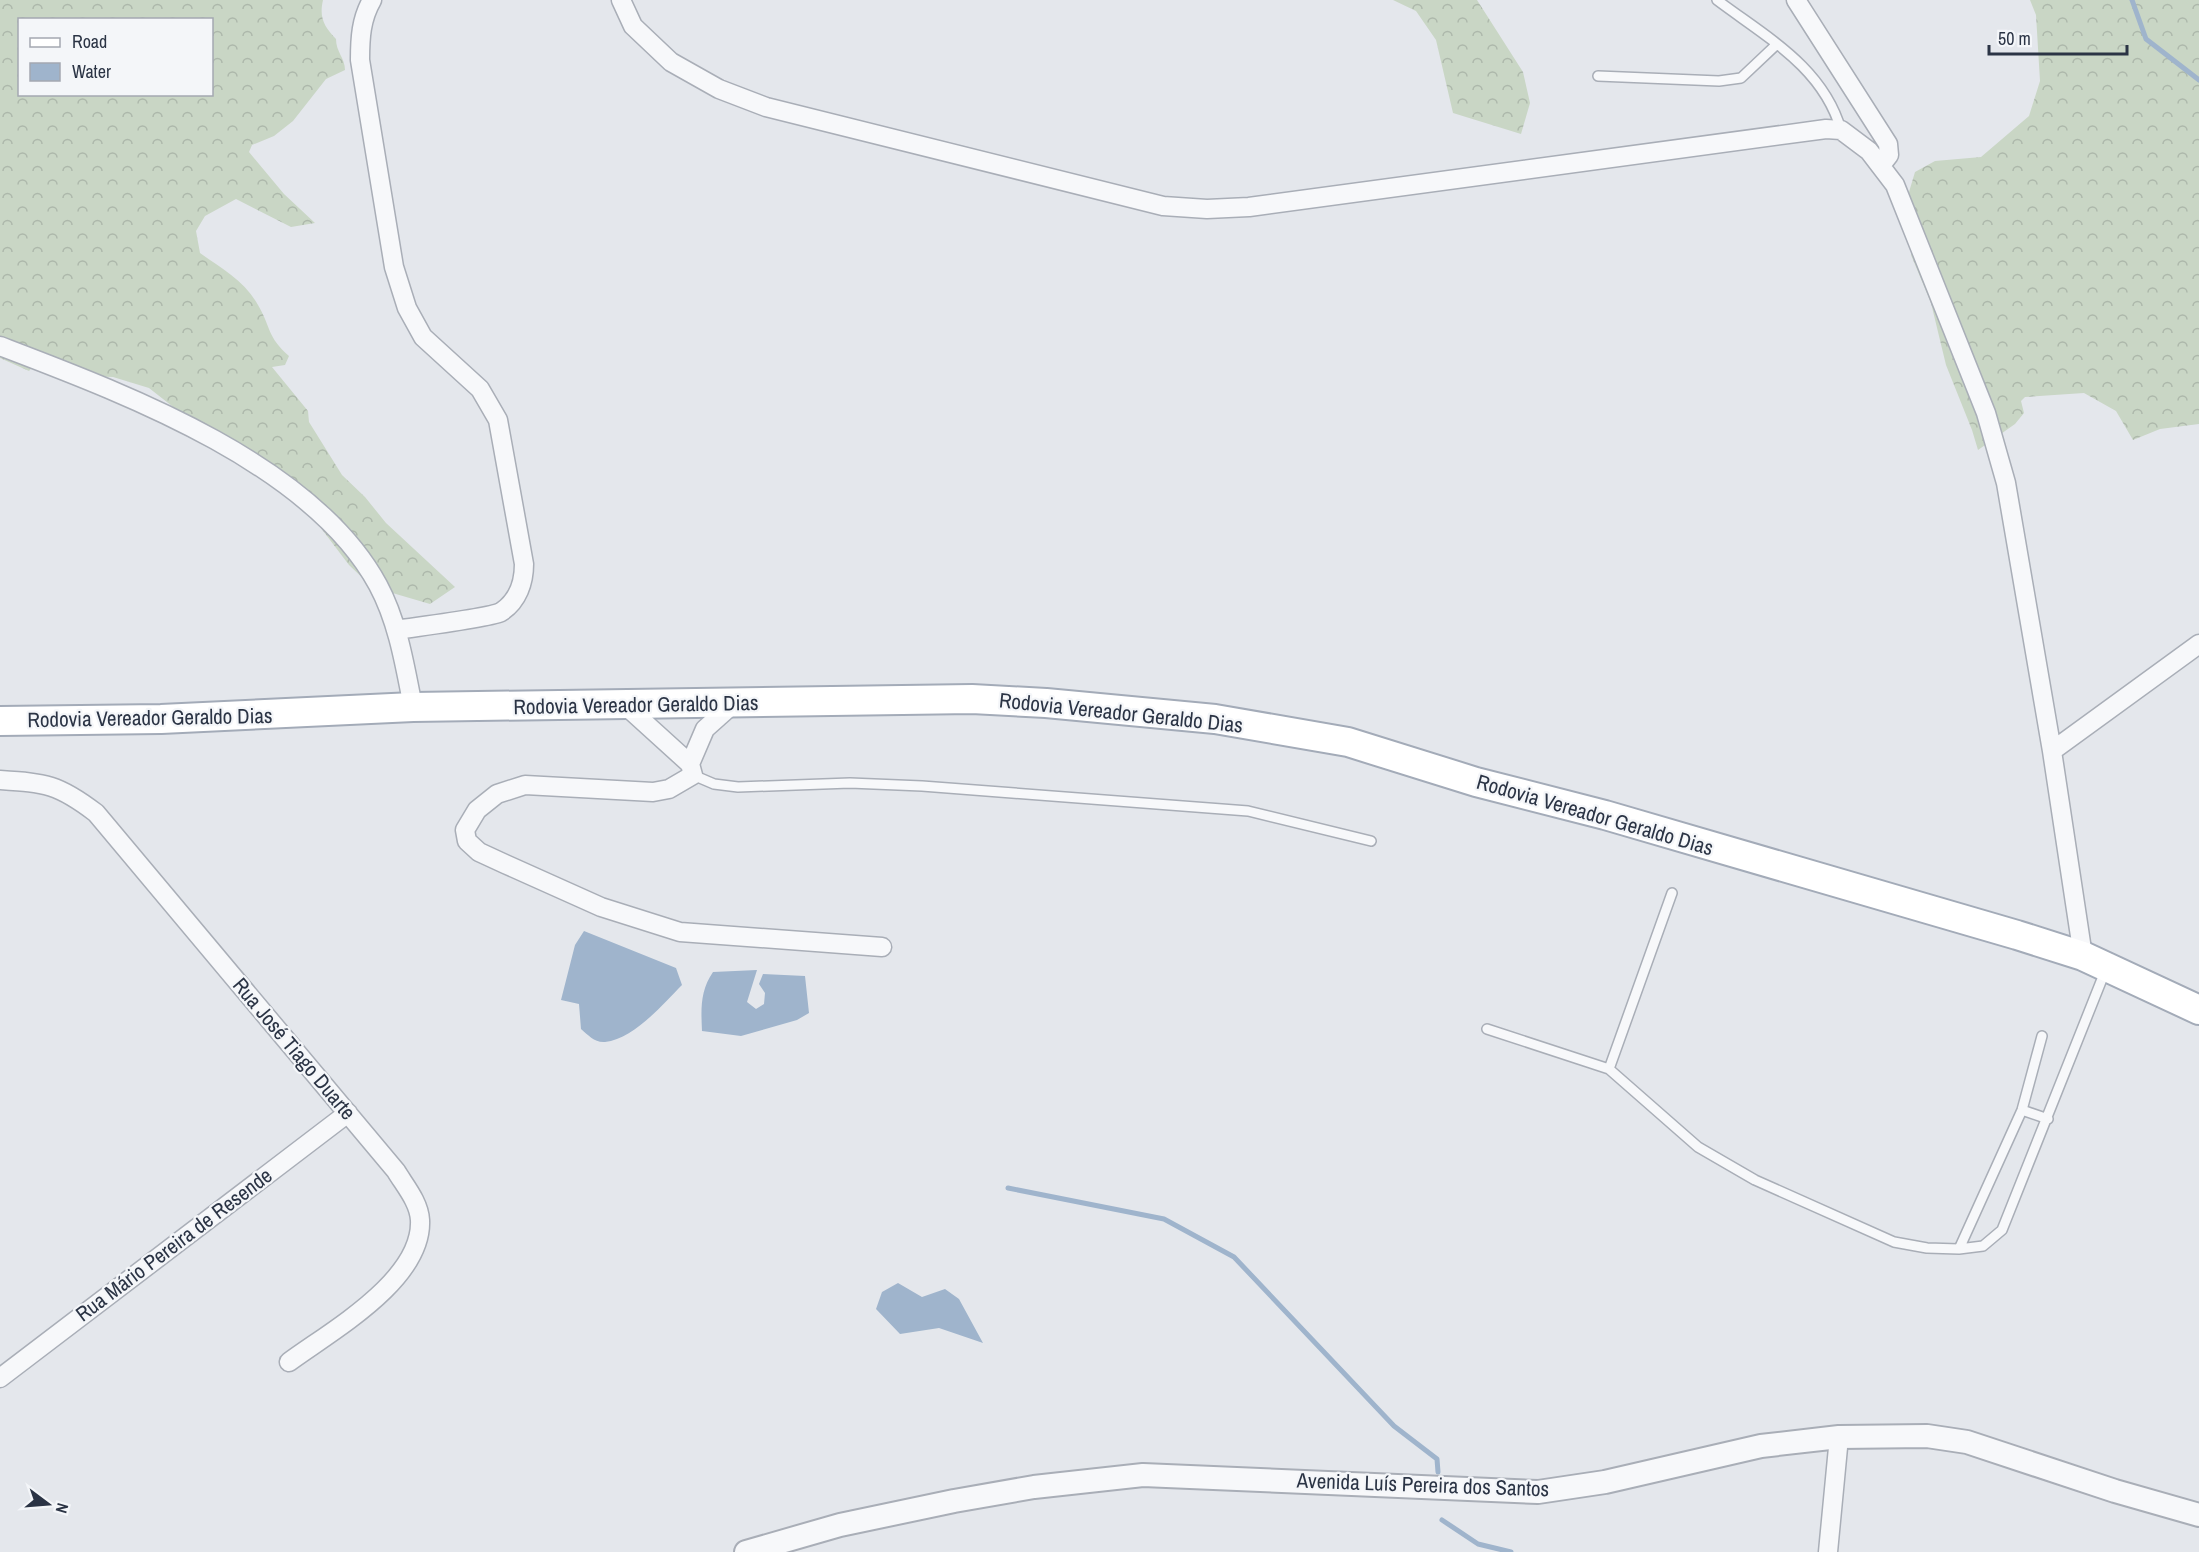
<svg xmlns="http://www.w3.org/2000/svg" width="2199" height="1552" font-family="'Archivo Narrow',sans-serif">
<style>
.forest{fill:url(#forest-crowns);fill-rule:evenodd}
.water{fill:#9fb4cc}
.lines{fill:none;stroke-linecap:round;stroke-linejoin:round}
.stream{stroke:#9fb4cc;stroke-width:5}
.service-casing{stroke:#a9aeb7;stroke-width:12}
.minor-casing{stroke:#a9aeb7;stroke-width:21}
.tertiary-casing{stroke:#a9aeb7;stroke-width:26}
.primary-casing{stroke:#a3abb8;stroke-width:32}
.service{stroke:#f7f8fa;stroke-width:9}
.minor{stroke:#f7f8fa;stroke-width:18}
.tertiary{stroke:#f7f8fa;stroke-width:22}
.primary{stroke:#fff;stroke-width:28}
.labels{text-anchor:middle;stroke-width:4.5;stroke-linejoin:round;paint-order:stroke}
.street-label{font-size:21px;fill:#2b3445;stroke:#f4f6f9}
</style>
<defs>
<pattern id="forest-crowns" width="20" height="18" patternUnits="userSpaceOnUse" patternTransform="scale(1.5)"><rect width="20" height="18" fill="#c9d6c5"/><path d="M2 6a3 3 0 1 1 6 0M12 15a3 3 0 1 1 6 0" fill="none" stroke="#adb8ab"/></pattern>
</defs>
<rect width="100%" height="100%" fill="#e4e7ec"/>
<path class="forest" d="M0 0H323C319 18 324 26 336 39 336 52 345 58 345 70L326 79 293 121 274 136 252 145 249 152 284 194 315 223 291 227 236 199 205 216 196 231 200 253C221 268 245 281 258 305 271 327 267 337 289 356L285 365 272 367 308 411 309 422 342 475 365 497 386 523 455 587 430 604 372 587 349 565 311 515 149 388 113 377 59 375 42 356 29 371 0 358ZM20 20H212V94H20Z
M1393 0H1477L1523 72 1530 103 1521 134 1453 113 1436 40 1416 11Z
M2030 0H2199V424L2160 429 2133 440 2116 411 2084 393 2025 397 2021 401 2024 413 2015 424 1978 450 1972 430 1946 365 1931 303 1911 255 1914 243 1909 192 1915 172 1935 161 1981 157 2029 116 2040 81 2036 15Z"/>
<path class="water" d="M584 931 676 968 682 985C663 1004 634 1039 605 1042 595 1043 588 1035 581 1029L579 1004 561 1000 575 945Z
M757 970 747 1002 756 1009 764 1004 765 993 759 984 763 974 805 976 809 1013 797 1020 741 1036 702 1031C701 1009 700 991 713 972Z
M898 1283 922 1297 945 1289 959 1299 983 1343 939 1328 900 1334 876 1309 882 1292Z"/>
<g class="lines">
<path class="stream" d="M2132 0 2146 39 2199 80
M1008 1188 1164 1219 1234 1257 1394 1426 1437 1459 1438 1472
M1442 1520 1478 1544 1511 1552"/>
<g class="service-casing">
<path id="service" d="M1717 0C1766 37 1823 67 1841 130
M1598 76 1719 81 1741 78 1777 44
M693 775 714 784 738 787 850 783 922 786 1248 811 1371 841
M1487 1029 1609 1069 1698 1147 1755 1180 1894 1242 1927 1248 1959 1249 1983 1246 2002 1230 2106 969
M1609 1069 1672 893
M2022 1110 2048 1119
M1959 1249 2022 1110 2042 1036"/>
</g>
<g class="minor-casing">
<path id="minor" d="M372 0C361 19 360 38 360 60L394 267 407 308 423 337 480 389 498 420 524 564C524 582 518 601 501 612 490 618 414 627 396 630
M621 0 633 26 671 62 719 89 766 107 1163 206 1207 209 1249 207 1826 129 1841 130 1869 151 1895 185 1986 413 2006 483 2052 751 2083 956
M1796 0 1888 144 1889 155 1882 164
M0 346C123 393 312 463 378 585 398 622 405 666 413 707
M625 705 690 764 693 775 669 789 653 792 525 785 497 794 477 810 465 830 467 841 479 852 505 864 601 907 680 932 882 947
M2052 751 2199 644
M690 764 705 729 733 704
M0 780C46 783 58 784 96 813L396 1171C405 1186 419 1202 420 1220 423 1280 331 1331 289 1362
M0 1378 348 1113
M1828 1552 1839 1437"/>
</g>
<g class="tertiary-casing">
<path id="tertiary" d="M746 1552 840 1525 954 1501 1034 1487 1143 1475 1538 1492 1605 1482 1761 1446 1839 1437 1927 1436 1967 1442 2115 1491 2199 1515"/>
</g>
<g class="primary-casing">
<path id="primary" d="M0 721 161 719 413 707 972 699 1046 703 1215 719 1348 742 1476 782 1605 815 2017 935 2083 956 2199 1010"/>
</g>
<use href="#service" class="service"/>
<use href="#minor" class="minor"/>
<use href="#tertiary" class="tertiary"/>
<use href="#primary" class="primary"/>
</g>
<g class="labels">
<g class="street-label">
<text transform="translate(636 705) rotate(-1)" y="7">Rodovia Vereador Geraldo Dias</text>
<text transform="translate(1121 713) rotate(6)" y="7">Rodovia Vereador Geraldo Dias</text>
<text transform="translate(150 718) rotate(-1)" y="7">Rodovia Vereador Geraldo Dias</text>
<text transform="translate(1595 815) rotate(16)" y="7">Rodovia Vereador Geraldo Dias</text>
<text transform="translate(294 1049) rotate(50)" y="7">Rua José Tiago Duarte</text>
<text transform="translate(174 1245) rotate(-37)" y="7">Rua Mário Pereira de Resende</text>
<text transform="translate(1423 1485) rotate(2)" y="7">Avenida Luís Pereira dos Santos</text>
</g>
</g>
<rect x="18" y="18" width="195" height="78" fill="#f4f6f9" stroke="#a4a8b1" stroke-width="1.5"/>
<rect x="30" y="38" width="30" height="9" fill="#ffffff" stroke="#a4a8b1" stroke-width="1.5"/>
<text x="72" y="48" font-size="18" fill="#2b3445">Road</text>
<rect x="30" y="63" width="30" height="18" fill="#9fb4cc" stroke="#a4a8b1" stroke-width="1.5"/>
<text x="72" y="78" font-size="18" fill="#2b3445">Water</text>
<g transform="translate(48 1504) rotate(106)" stroke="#f4f6f9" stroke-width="4.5" paint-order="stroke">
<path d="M0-4.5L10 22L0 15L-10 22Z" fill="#2b3445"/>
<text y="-9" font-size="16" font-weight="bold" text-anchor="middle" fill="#2b3445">N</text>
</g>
<path d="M1989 45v9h138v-9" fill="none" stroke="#2b3445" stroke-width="3"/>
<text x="1998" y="45" font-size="18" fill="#2b3445" stroke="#f4f6f9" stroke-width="4.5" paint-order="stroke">50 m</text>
</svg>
